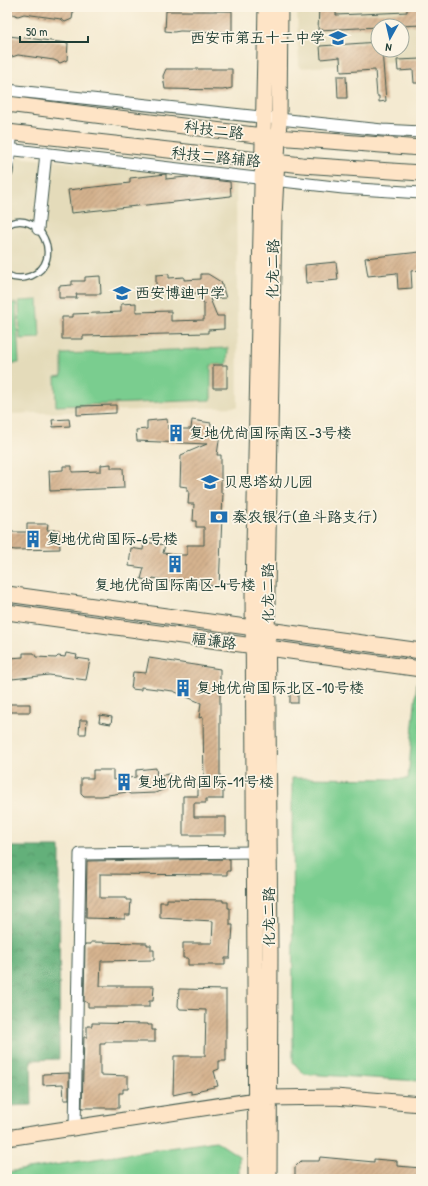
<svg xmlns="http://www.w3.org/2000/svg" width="428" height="1186" font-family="'Patrick Hand','LXGW WenKai TC',sans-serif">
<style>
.built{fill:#e4dbba;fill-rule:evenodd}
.green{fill:#7acd8f;stroke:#4c8562}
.forest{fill:url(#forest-crowns);stroke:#417657}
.building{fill:url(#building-hatch)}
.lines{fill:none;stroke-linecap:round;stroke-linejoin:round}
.lane-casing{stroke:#3f574c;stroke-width:8}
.street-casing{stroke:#3f574c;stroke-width:13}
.secondary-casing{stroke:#3f574c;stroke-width:17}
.lane{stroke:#fff;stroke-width:5.5}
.street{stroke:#fff;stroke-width:11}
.secondary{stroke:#fee4c6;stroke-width:15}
.labels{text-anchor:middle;stroke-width:3.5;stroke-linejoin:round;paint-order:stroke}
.poi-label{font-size:15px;fill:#1f3d34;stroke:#fcf5e5;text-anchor:start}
.street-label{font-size:15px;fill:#1f3d34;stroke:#fcf5e5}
</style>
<defs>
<pattern id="forest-crowns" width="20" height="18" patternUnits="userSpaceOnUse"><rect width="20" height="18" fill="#63b07a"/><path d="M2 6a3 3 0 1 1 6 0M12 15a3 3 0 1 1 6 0" fill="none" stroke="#519065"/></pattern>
<pattern id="building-hatch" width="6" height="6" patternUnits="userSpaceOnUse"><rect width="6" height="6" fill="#d6b38f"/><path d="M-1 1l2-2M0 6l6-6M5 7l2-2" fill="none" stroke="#ad9376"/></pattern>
</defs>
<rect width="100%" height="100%" fill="#fcf5e5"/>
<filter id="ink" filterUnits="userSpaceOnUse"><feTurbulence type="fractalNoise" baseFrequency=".025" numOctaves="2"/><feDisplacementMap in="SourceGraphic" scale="8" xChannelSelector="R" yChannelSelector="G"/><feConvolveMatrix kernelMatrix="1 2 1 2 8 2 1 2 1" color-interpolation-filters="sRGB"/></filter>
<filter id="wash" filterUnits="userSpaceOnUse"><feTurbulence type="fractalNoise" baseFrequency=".012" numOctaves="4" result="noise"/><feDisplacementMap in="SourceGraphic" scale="16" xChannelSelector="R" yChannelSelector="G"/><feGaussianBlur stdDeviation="0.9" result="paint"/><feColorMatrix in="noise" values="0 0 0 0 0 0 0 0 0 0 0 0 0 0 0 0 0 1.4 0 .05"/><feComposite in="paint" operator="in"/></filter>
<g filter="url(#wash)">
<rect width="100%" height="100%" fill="#f4ead1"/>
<path class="built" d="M297 7H421V60L299 68ZM378 26H402V50H378Z
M7 156 236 178 238 407 7 414Z"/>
<path class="green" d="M38 300 40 338 20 339 19 301Z
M16 303 19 363H7V304Z
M228 348 227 364 211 365V400L56 406 55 377 62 376V354Z
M417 682 421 683V1081L304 1074 293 1062 292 778 408 779Z
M216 1141 239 1156V1179H7V1172Z"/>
<path class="forest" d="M7 847H60L59 1059 31 1060 32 1105 7 1106Z"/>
<g id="blocks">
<path class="building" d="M7 7H74L72 19 65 22 61 19 24 14 18 16 7 12Z
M319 7H336V15L407 12V8L421 7V25L318 30Z
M166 11H232V31L223 32 180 31 174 32 165 31Z
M9 36 68 43 67 60 60 63 54 60 18 55 12 57 7 53Z
M378 42V50H382L386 101 379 102V96H377L375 70 341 72 340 57 321 59 320 46Z
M421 59V83H414L413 70 398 71 397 60Z
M166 69H232V88L223 90 165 89 163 76Z
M337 76H346L347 98H338Z
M166 174V179L186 177 230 182 231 196 71 213 68 190 130 183V178Z
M420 252 421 270 411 271 412 288 398 289 397 273 368 276 365 258Z
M336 262 338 280 306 283 305 265Z
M169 274V278L184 277V280L201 279V274H208L221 282 226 298 210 299 217 316H224V329L208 330V333L83 336V339H62V317H73V314L121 312V304L136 303V312L171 311V321L204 320V303L196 293 180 294 178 291 156 293V275Z
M100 276 101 294H76L77 298H59V286L72 285V281H85V277Z
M213 365H227V388H213Z
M116 405V413L77 415V406Z
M69 419 70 426 53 427 52 420Z
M167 419 168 429H191L192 420 211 423 210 432 220 434 217 455H221V493H223L219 587 172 580V582L153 578 152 581 141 579 144 568 129 566 131 548 143 550 144 542 165 545 163 553 176 555H187V545H204V527H196V521H193L194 504H188L189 491H187V487L180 486 181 455 207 444 137 441 136 430 147 429V421Z
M111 464V468H123L124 488 50 491 49 471 63 470V466H72V472L101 471V465Z
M27 524H48L47 530H59L60 549 16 550 7 549V532H27Z
M23 653H34L36 657 56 658 58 656 65 657 66 653 77 655 76 658 90 660 86 680 49 675 12 679 10 658 23 657Z
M149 658 220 669V785H223V799H206V803H194V817H226V835H183V796H198V785H204L203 717 199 718 201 703 173 691 141 687V690L131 689 133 672 146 673Z
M290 693H298V703H290Z
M7 704H30V712H7Z
M100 715 112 717 111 724 99 722Z
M80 720H87L86 734H79Z
M156 768 157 776 170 774 165 789 155 793 130 794 127 792 102 796H84L81 793V778H93V770H113V780L136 777V770Z
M230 859V871H227V875L100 874V898H126V900H131L130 915H125V919L86 918 87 861Z
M167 899 223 900V902H228V908H230V925H233L232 940H231L230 958H225V965H188V958H183V943H212L213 921 160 918V902H167Z
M91 942 147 943V945H151V950H154V960L101 961 100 986H154L153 1001H149V1007H88V1003L84 1001 85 944H91Z
M179 989 226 990V1061H219V1069L214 1071 218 1086 200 1090 197 1093 191 1094V1091L173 1095 174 1056H205L206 1010 180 1009 178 1006Z
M92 1023 148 1024V1025H152V1030H155V1042H105V1044H100V1075L128 1076V1089H123V1093H119V1108H82L84 1037H87V1026H92Z
M69 1073V1100H64L63 1084 43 1085V1074Z
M320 1157 374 1162V1159L397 1161V1166L421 1168V1178L339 1179 307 1177V1179H295V1167L301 1161H319Z"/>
</g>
</g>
<g filter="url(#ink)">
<use href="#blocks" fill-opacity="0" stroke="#3f574c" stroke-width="1"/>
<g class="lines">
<g class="lane-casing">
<path id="lane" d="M7 225C39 207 66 261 31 276 23 279 15 279 7 275"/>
</g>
<g class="street-casing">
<path id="street" d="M7 90 382 130 421 132
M7 149 343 188 421 193
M7 173 12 132
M38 229 46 153
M75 1129 80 854 254 852"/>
</g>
<g class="secondary-casing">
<path id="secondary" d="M7 104 263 136 421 148
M7 132 302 165 421 173
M7 594 421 651
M7 612 421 669
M7 1138 269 1098 335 1097 421 1104
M256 1179 253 591 266 7
M269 1179 270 954 267 591 274 217 279 119 280 7"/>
</g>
<use href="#lane" class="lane"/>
<use href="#street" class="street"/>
<use href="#secondary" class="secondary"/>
</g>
</g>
<defs>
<g id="school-bare" transform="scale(1.38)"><path d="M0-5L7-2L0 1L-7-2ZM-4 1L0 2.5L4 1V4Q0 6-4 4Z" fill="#1f6fb2" stroke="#fcf5e5" stroke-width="2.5" paint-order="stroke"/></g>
<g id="building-bare" transform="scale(1.38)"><path d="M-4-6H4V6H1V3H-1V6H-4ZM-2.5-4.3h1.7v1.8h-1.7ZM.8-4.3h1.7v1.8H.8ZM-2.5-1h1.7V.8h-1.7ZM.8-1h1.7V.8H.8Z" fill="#1f6fb2" stroke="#fcf5e5" stroke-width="2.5" paint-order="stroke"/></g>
<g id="bank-bare" transform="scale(1.38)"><path d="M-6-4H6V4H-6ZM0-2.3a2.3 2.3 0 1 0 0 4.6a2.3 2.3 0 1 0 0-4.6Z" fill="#1f6fb2" stroke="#fcf5e5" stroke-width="2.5" paint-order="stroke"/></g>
</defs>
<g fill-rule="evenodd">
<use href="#school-bare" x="338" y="38"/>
<use href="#school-bare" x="122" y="293"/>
<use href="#building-bare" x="176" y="433"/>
<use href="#school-bare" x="210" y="482"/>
<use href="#bank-bare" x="219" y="517"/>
<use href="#building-bare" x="33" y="539"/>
<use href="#building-bare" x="175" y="564"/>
<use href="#building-bare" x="183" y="688"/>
<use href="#building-bare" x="124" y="782"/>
</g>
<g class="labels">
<g class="poi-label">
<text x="325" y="43" text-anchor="end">西安市第五十二中学</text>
<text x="135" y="298">西安博迪中学</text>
<text x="189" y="438">复地优尚国际南区-3号楼</text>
<text x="223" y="487">贝思塔幼儿园</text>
<text x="232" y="522">秦农银行(鱼斗路支行)</text>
<text x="46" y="544">复地优尚国际-6号楼</text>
<text x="175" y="590" text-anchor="middle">复地优尚国际南区-4号楼</text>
<text x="196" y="693">复地优尚国际北区-10号楼</text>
<text x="137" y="787">复地优尚国际-11号楼</text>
</g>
<g class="street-label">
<text transform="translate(214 130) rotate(7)" y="5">科技二路</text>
<text transform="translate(216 157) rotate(6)" y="5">科技二路辅路</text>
<text transform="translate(273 269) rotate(-89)" y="5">化龙二路</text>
<text transform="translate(268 593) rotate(-90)" y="5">化龙二路</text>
<text transform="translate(214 641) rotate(8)" y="5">福谦路</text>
<text transform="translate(269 917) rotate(-90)" y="5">化龙二路</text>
</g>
</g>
<rect width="428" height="1186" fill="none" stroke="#fcf5e5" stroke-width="24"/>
<g transform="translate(390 38) rotate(188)"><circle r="19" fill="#fcf5e5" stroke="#a4ab9e"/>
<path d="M0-3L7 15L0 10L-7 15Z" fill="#1f6fb2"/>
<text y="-6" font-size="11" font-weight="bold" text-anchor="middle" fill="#1f3d34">N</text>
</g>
<path d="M20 36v6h68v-6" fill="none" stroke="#1f3d34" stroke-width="2"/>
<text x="26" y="36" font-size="12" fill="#1f3d34" stroke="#fcf5e5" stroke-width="3" paint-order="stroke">50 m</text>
</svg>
